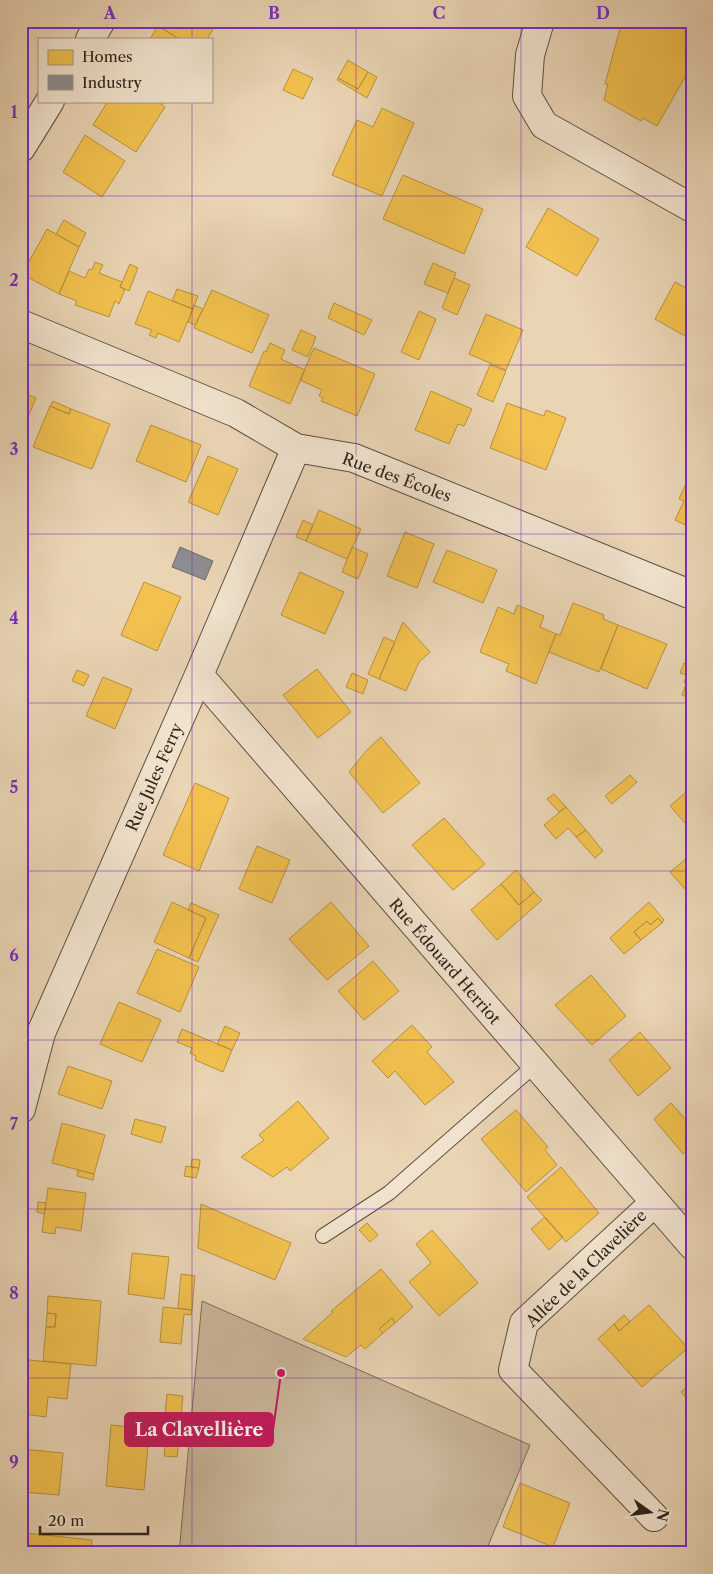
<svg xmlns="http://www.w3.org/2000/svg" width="713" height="1574" font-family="'Libre Caslon Text',serif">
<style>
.green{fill:#c9b69a;stroke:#7a6c5a}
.homes{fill:#f2c14e;stroke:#b7923e}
.industry{fill:#8d8d92;stroke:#706d6e}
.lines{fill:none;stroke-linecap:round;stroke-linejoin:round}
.lane-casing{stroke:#5b4f40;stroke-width:16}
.street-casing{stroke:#5b4f40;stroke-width:30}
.lane{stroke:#f1e3ce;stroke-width:14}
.street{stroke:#f1e3ce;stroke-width:28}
.grid{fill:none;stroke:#7b2cbf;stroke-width:1;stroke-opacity:0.55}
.labels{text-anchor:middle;stroke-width:5;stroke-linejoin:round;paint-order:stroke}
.street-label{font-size:16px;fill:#2c231a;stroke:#f1e3ce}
.leader{fill:none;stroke:#c2185b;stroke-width:2}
.callout-dot{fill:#c2185b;stroke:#f1e3ce;stroke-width:2}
.callout{fill:#c2185b;stroke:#c2185b;stroke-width:2}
.callout-label{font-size:18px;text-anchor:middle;font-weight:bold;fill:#fff}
.neatline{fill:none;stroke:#7b2cbf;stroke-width:2}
.grid-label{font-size:16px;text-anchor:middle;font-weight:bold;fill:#7b2cbf}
</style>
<rect width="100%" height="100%" fill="#e9d4b4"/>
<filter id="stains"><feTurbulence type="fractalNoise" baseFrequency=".004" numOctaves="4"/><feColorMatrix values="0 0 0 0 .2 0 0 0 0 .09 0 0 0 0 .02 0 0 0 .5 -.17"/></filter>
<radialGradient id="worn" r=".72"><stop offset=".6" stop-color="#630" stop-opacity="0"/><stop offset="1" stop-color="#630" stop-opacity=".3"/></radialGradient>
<path class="green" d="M202 1301 530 1445 485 1553H179Z"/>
<path class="homes" d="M151 21H218L207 39H179Z
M622 21H692V65L657 126 643 118 641 121 604 100 608 84H605Z
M158 26 179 39H150Z
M348 60 368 72 358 89 338 78Z
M293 69 313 78 303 99 283 90Z
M368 72 377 77 367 98 337 80 338 78 358 89Z
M108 101H157L165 107 136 152 93 125Z
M382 108 414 123 382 196 332 175 357 120 373 127Z
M85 135 125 161 102 197 63 172Z
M403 175 483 209 464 254 383 219Z
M548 208 599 239 577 276 526 247Z
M64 220 86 233 79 247 56 234Z
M47 229 79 247 59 294 22 274Z
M95 262 103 265 99 273 122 282 120 287 125 289 119 304 115 301 109 317 75 305 77 301 59 294 69 271 85 278 89 269 92 270Z
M433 263 456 273 448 293 424 284Z
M130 264 138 268 129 291 120 287Z
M454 278 470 285 457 315 442 308Z
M675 282 692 291V340L655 319Z
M177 289 198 296 193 309 172 301Z
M212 290 269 315 252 353 194 328Z
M148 291 193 309 179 342 158 333 156 338 149 335 152 330 135 324Z
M334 303 372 320 364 335 328 318Z
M194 305 203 309 195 325 188 322Z
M419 311 436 319 419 360 401 352Z
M486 314 523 330 506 370 469 354Z
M301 330 316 337 308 357 292 350Z
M270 343 285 350 281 359 305 370 290 404 249 386 264 351 266 352Z
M314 348 375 374 357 416 321 401 323 398 319 396 322 390 300 380Z
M490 365 506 371 493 402 477 395Z
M431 391 472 409 464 426 458 424 449 444 415 430Z
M22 392 36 398 21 434V394Z
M53 401 71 409 69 414 50 406Z
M507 403 544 416 546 410 566 418 546 470 490 448Z
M50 406 69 414 71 409 110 424 92 469 33 447Z
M151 425 201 445 186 482 136 461Z
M208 456 238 469 218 515 188 502Z
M692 470V528L675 520 684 501 679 499Z
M319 510 361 529 347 559 306 541Z
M303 520 313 525 306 541 296 537Z
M405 532 434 544 417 588 387 576Z
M352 547 368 554 358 579 342 572Z
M447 550 497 570 483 603 433 582Z
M300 572 344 592 325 634 281 615Z
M144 582 181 597 157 651 121 635Z
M573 603 604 615 603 619 618 625 599 672 549 652 556 634 560 635Z
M517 605 544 616 540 627 556 634 536 684 506 671 509 664 480 652 498 607 514 614Z
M403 622 430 652 419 662 406 691 379 679Z
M618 625 667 644 647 689 601 669Z
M384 637 395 642 379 679 368 674Z
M684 663 691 666 687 675 680 673Z
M692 664V690L689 698 682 695 686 684 684 682Z
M317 669 351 712 318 738 283 695Z
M77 670 89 675 84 686 72 681Z
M352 673 368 680 363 694 346 687Z
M103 677 132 689 115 729 86 716Z
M381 737 420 783 383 813 349 772 367 750Z
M630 775 637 782 612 804 605 796Z
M21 780 29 782 21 817Z
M195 783 229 798 199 871 163 855Z
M692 787V831L670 806Z
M554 794 566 807 559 812 547 799Z
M566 807 586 830 576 837 568 828 556 839 544 825Z
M444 818 485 864 453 890 412 845Z
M586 830 603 851 595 858 576 837Z
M257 846 290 860 272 903 239 889Z
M692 854V897L670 872Z
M516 870 534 892 519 905 501 884Z
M501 884 519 905 534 892 542 900 497 940 471 910Z
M172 902 206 918 189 958 154 942Z
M331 902 369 946 327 980 289 939Z
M649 902 664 920 662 923 658 918 650 925 647 921 634 932 641 940 624 954 610 938Z
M191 903 219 915 198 962 189 958 206 918 188 910Z
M658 918 662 923 641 940 634 932 647 921 650 925Z
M157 949 199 967 180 1012 137 993Z
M373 961 399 991 364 1020 338 991Z
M591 975 626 1016 592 1045 555 1005Z
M119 1002 161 1020 142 1062 100 1044Z
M412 1025 432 1047 427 1052 454 1082 425 1105 395 1071 388 1078 372 1061Z
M225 1026 240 1033 232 1050 217 1044Z
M182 1029 232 1050 223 1072 195 1060 196 1056 190 1053 192 1048 177 1042Z
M640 1032 671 1068 638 1096 609 1060Z
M68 1066 112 1081 102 1109 58 1094Z
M298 1101 329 1138 290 1171 287 1167 273 1177 241 1157 264 1140 259 1135Z
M671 1103 687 1121 692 1117V1146L683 1154 654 1119Z
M516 1110 548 1147 545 1150 557 1165 526 1192 481 1139Z
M135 1119 166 1127 161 1143 131 1134Z
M62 1123 105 1135 94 1174 52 1163Z
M192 1159 200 1160 199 1168 191 1167Z
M186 1166 199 1168 196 1178 184 1176Z
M561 1167 599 1213 566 1242 527 1197Z
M78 1170 94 1174 93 1180 77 1176Z
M48 1188 86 1193 81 1231 56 1227 55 1234 42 1232Z
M38 1202 46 1203 44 1214 37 1212Z
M201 1204 291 1243 275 1280 198 1248Z
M545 1217 563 1237 549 1250 531 1229Z
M367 1223 378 1235 370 1242 359 1230Z
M432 1230 478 1283 439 1316 409 1282 431 1263 416 1244Z
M132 1253 169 1257 164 1299 128 1294Z
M381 1269 413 1307 395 1323 392 1318 379 1329 383 1333 365 1349 361 1345 346 1357 303 1339 333 1312 331 1311Z
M181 1274 195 1276 192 1310 178 1308Z
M48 1296 101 1301 96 1366 43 1361 46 1327H55L56 1314 47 1313Z
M649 1305 688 1348 642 1387 598 1339 614 1324 619 1331Z
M163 1307 192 1310 191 1315 184 1314 181 1344 160 1342Z
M47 1313 56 1314 55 1327H46Z
M624 1315 630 1322 619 1331 614 1324Z
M392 1318 395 1323 383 1333 379 1329Z
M29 1360 71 1364 67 1399 48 1397 46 1417 24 1414Z
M687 1387 692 1392V1404L681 1392Z
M167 1394 183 1396 180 1425 164 1424Z
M111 1425 141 1428 139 1446 148 1447 144 1490 106 1486Z
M167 1430 180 1432 177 1457 164 1456Z
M21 1449 63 1453 59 1495 21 1492Z
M520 1483 570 1503 553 1547 503 1527Z
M26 1533 92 1540 91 1553H24Z"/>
<path class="industry" d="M180 547 213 561 205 580 172 567Z"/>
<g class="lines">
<g class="lane-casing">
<path id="lane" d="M323 1236 389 1193 535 1065"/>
</g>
<g class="street-casing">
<path id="street" d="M540 21 530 55 527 96 544 125 692 208
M90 39 101 21
M21 148 50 101
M21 324 236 413 296 448 354 458 692 595
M199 675 692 1245
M21 1109 41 1033 199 675 296 448
M654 1517 513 1370 524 1323 654 1203"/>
</g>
<use href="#lane" class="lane"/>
<use href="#street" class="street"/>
</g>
<path class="grid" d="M192 21V39M356 21V1553M521 21V1553M192 101V1553M21 196H692M21 365H692M21 534H692M21 703H692M21 871H692M21 1040H692M21 1209H692M21 1378H692"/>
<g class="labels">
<g class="street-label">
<text transform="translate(397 477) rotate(20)" y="6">Rue des Écoles</text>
<text transform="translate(154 777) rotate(-66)" y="6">Rue Jules Ferry</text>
<text transform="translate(445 961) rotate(49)" y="6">Rue Édouard Herriot</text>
<text transform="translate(586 1268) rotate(-44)" y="6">Allée de la Clavelière</text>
</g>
</g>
<path class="leader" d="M281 1373L273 1430"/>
<circle class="callout-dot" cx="281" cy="1373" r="5"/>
<rect class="callout" x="125" y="1413" width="148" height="33" rx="5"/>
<g class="callout-label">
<text x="199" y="1436">La Clavellière</text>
</g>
<rect width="713" height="1574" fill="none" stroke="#e9d4b4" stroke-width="55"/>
<rect x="38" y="38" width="175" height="65" fill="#f1e3ce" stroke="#a29686"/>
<rect x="48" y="50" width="25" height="15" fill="#f2c14e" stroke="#a29686"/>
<text x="82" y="62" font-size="15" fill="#2c231a">Homes</text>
<rect x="48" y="75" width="25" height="15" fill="#8d8d92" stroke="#a29686"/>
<text x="82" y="88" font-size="15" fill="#2c231a">Industry</text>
<g transform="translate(650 1512) rotate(104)" stroke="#f1e3ce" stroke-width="4" paint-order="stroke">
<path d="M0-4L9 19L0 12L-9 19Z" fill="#2c231a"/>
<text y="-8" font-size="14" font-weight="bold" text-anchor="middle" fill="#2c231a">N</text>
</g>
<path d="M40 1526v8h108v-8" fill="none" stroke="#2c231a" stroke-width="2.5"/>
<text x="48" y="1526" font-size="15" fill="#2c231a" stroke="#f1e3ce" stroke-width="4" paint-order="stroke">20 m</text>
<rect x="28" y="28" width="658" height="1518" class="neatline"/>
<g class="grid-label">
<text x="110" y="19">A</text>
<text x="274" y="19">B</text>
<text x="439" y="19">C</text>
<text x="603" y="19">D</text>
<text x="14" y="118">1</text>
<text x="14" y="286">2</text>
<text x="14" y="455">3</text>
<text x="14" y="624">4</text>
<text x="14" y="793">5</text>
<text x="14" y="961">6</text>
<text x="14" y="1130">7</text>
<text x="14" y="1299">8</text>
<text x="14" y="1468">9</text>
</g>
<rect width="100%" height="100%" filter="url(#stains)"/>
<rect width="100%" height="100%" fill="url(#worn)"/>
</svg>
